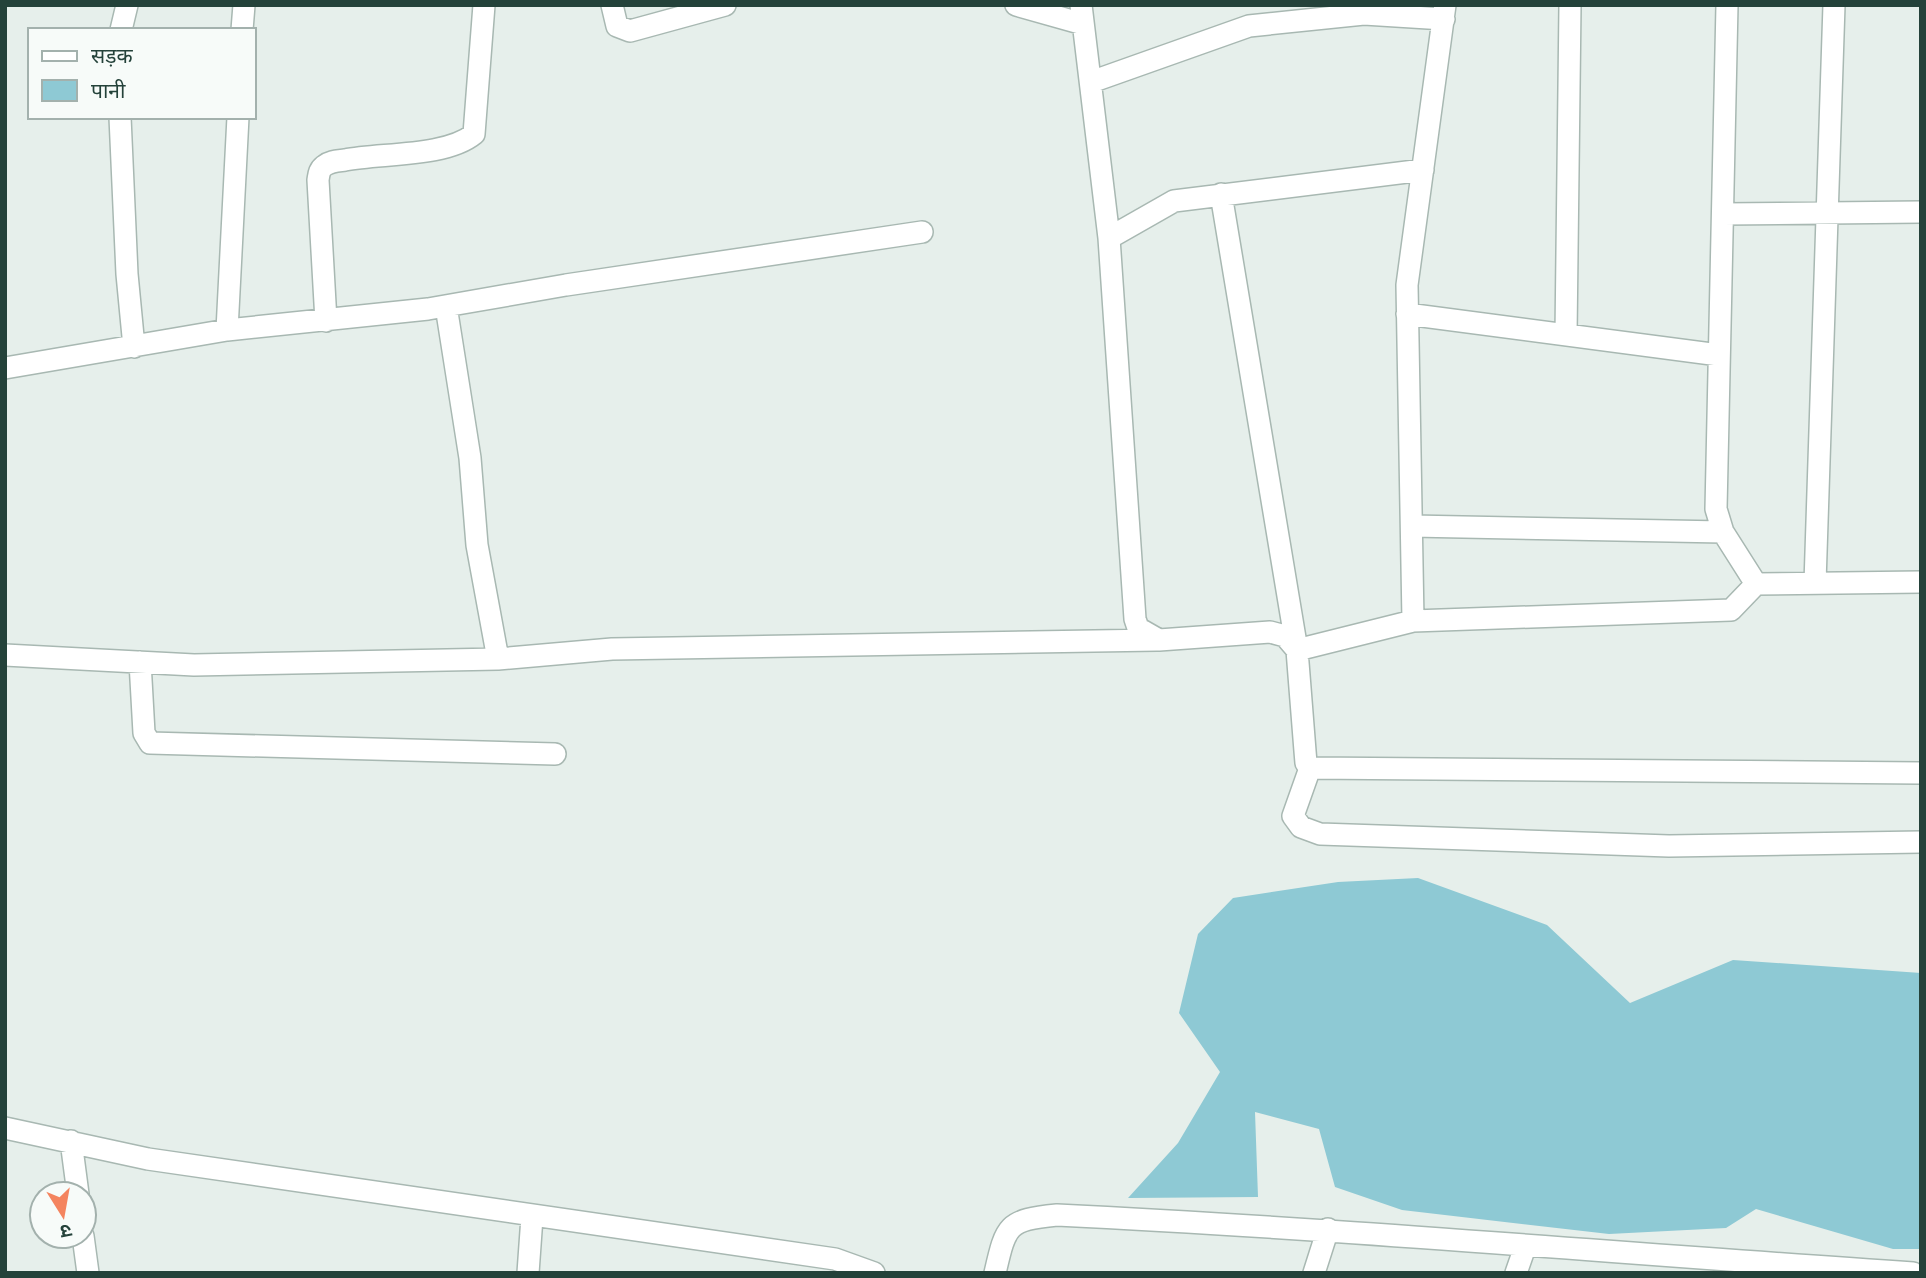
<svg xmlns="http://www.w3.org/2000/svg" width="1926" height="1278" font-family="'Roboto Condensed','Noto Sans Devanagari',sans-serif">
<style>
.water{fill:#8ec9d4}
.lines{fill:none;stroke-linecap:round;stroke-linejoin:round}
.minor-casing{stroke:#a8b8b2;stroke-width:24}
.minor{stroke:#fff;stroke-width:21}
</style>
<rect width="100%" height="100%" fill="#e6efeb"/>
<path class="water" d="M1418 878 1547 925 1630 1003 1733 960 1921 973V1249H1893L1756 1209 1726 1228 1609 1234 1402 1210 1335 1187 1319 1129 1255 1112 1258 1197 1128 1198 1178 1143 1220 1072 1179 1013 1198 934 1233 898 1338 882Z"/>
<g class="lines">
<g class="minor-casing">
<path id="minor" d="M612 5 617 26 630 31 725 5
M1016 5 1083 24
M1081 5 1109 238 1135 619 1138 628 1159 640 1270 632 1285 636 1297 650 1305 751 1306 763 1310 768 1921 773
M1727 5 1716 509 1723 532 1756 584
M121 30 127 5
M242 30 244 5
M1091 82 1249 26 1364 14 1444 19
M120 117 127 274 134 347
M1221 194 1297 650 1413 621 1731 610 1756 584 1921 582
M1723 214 1921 212
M1109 238 1174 201 1423 170
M446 306 470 458 477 545 498 659
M1407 314 1719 355
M326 321 318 180C319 174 319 170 324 166 330 161 338 161 345 160 381 153 446 157 474 134L484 5
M227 330 238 117
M1566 335 1570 5
M5 368 227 330 428 309 566 285 922 232
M1412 526 1723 532
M1815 583 1834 5
M1413 621 1407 285 1445 5
M5 655 194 665 498 659 612 649 1157 640
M140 662 144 733 150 743 555 754
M1310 768 1293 816 1301 827 1320 834 1669 846 1921 842
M5 1128 148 1159 835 1259 874 1273
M71 1141 78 1194
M83 1236 88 1273
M528 1273 532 1217
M995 1273C1006 1225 1007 1220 1057 1215 1343 1229 1628 1254 1913 1273
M1314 1273 1328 1229
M1516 1273 1525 1247"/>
</g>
<use href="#minor" class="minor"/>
</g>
<rect width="1926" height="1278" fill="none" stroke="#24423a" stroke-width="14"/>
<rect x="28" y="28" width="228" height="91" fill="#f7fbf9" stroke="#a3b1ad" stroke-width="2"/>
<rect x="42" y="51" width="35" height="10" fill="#ffffff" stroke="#a3b1ad" stroke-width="2"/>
<text x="91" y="63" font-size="21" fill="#24423a">सड़क</text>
<rect x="42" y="80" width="35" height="21" fill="#8ec9d4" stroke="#a3b1ad" stroke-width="2"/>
<text x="91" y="98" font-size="21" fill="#24423a">पानी</text>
<g transform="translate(63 1215) rotate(169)"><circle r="33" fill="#f7fbf9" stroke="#a3b1ad" stroke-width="2"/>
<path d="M0-5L12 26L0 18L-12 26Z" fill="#f4845f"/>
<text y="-10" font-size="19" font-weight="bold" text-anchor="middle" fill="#24423a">उ</text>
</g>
</svg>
